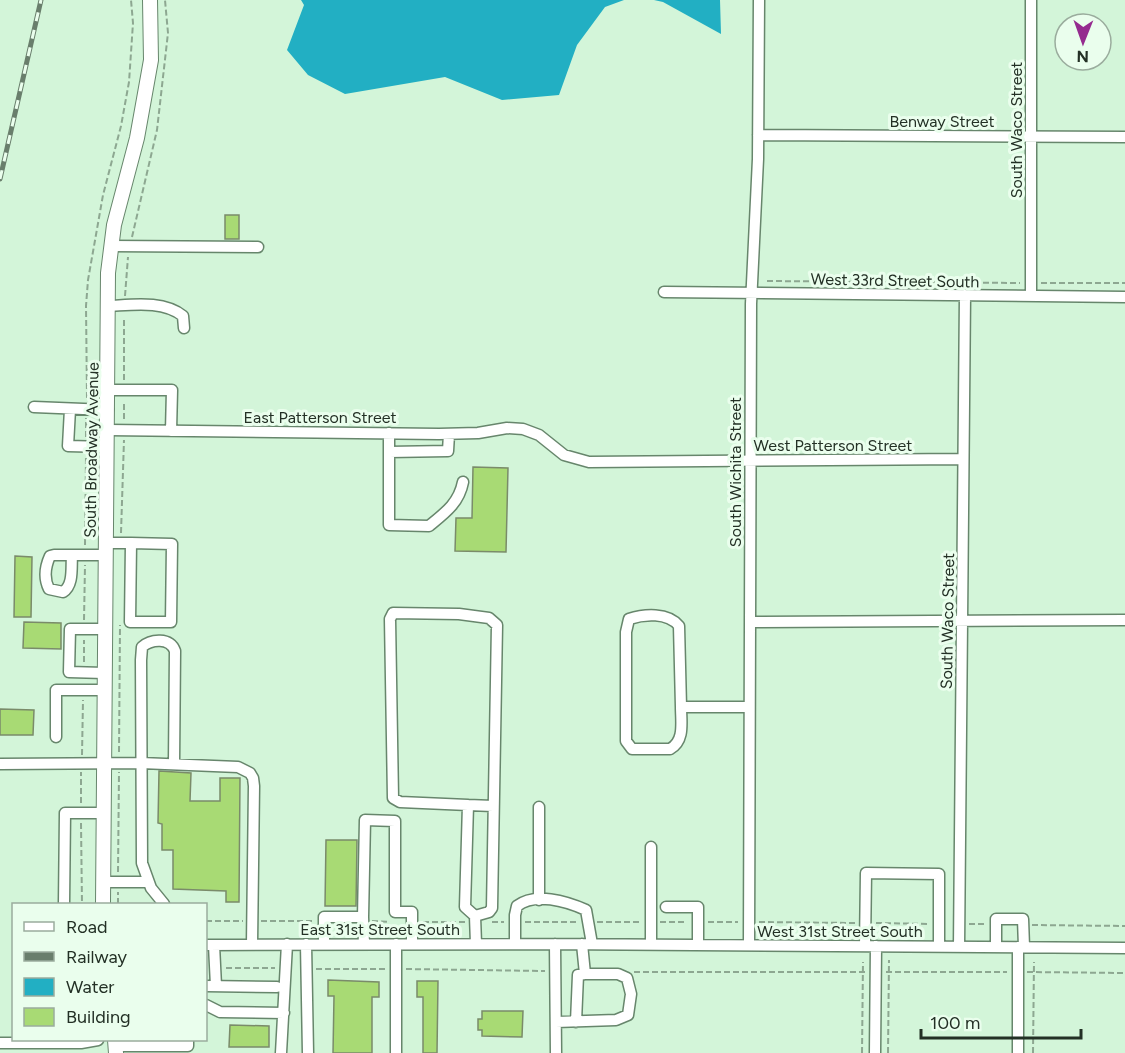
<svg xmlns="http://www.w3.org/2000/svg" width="1125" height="1053" font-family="Figtree,sans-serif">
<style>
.water{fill:#22afc3}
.building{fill:#a8da74;stroke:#7a8b6a;stroke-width:1.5}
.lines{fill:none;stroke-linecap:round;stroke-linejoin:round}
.minor-casing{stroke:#67866c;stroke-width:13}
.major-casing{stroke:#67866c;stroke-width:16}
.path{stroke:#8da791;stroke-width:2;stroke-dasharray:6 3;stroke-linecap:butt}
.minor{stroke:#fff;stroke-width:10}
.major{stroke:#fff;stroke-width:14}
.rail-casing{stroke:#697e6c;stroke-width:5}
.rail{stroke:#eafeed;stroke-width:3;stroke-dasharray:9;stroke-linecap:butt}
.labels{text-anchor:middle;stroke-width:6;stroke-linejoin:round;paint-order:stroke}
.street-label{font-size:16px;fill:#233025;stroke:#eafeed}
</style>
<rect width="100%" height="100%" fill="#d3f5d9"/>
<path class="water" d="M301 0H624L605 7 577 45 559 95 502 100 445 77 345 94 308 75 287 50 304 5Z
M654 0H720L721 34 663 2Z"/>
<path class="building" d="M225 215H239V239H225Z
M473 467 508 468 506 552 455 551 456 518H472Z
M15 556 32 557 31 617H14Z
M24 622 61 623V649L23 648Z
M0 709 34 710 33 735H0Z
M159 771 191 773 190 801H220V778H240L239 902H226V891L173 889V850H162V824L158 823Z
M326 840H357L356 906H325Z
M328 980 379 982V997H372V1053H333L334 996H328Z
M417 981H438L437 1053H423V997H417Z
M482 1011H523L522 1037 482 1036V1030H478V1019H482Z
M230 1025 269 1026V1047H229Z"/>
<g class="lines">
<g class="minor-casing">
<path id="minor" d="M758 135 1125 137
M111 246 258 247
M664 292 1125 297
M1031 296V0
M108 306C132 305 163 300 183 316L184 328
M108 390H172L171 431
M34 407 108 410
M70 409 68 446 107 447
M108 430 439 434 478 433 507 428 523 429 539 435 564 455 589 462 963 459
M389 433V525L429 526C445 513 459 503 463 482
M389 452 448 451 449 434
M106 543H131L130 622H171L172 544 131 543
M72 555C71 567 74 585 63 592L49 589C44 579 45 567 50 556L54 555H106
M750 622 1125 620
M104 673 69 672 70 629H104
M681 707 679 626C668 612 644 614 629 619L626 632V741L632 749H670C685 741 681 722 681 707H749
M56 737V690H104
M0 764 141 763 238 767 250 773 253 778 254 786 252 944
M468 805 493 806
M103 882H148
M539 900V807
M64 904 65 813H104
M164 904 151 888 142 863 141 660 142 647C151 639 170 637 175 651L174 763
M666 907H698V945
M475 916 465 907 468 805 400 802 393 798 390 619 393 613 459 614 489 618 497 625 492 908 489 912 475 916 476 944
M363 917 365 820 395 821V912H412V944
M306 944 308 1053
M324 944V917H363L364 944
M396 944V1053
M515 944V915L517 906C535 892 566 901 586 910L592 944
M555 944 556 1053
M651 944V847
M206 945 555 944 1125 948
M214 945 216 986
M749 945 751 304 758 159 759 0
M865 946 866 873 939 874V946
M959 947 965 295
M996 947V919H1023L1024 947
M206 986 277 987
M206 1005 220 1012 284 1013
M556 1022 616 1020 628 1015 631 994 627 978 618 974H585L582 944
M576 1022 578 975 585 974
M0 1043H81L98 1040
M115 1046H188V1040
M281 1053 287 944
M875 1053 876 946
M1018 1053V947"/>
</g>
<g class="major-casing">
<path id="major" d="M103 904 108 273 114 225 137 138 151 60 150 0
M115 1040 116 1053"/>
</g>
<path class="path" d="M132 237 157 130 168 33 165 0
M767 281 1020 283
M1041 283H1125
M125 296 128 257
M124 380V317
M87 398 86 306 88 280 103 195 121 126 129 82 133 23 131 0
M124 419V401
M86 437V418
M121 533 124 440
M85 545 86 457
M84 620 85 565
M84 662V640
M119 752 120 625
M82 755 83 700
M81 803V772
M81 823 82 904
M118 872 119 772
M118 904V892
M206 921H243
M261 921H315
M372 921 390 922
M423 922H465
M492 922H504
M525 922H579
M597 922H642
M660 922H687
M708 922H738
M759 922 855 923
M876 923 930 924
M969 924H987
M1032 925 1125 926
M226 968H275
M316 969H386
M406 969 545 971
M634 972H866
M886 972H1007
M1027 972 1125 973
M862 1053 863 962
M888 1053 889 960
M1033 1053 1034 962"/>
<use href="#minor" class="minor"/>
<use href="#major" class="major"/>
<g class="rail-casing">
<path id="rail" d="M0 179 41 0"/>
</g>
<use href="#rail" class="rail"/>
</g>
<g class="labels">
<g class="street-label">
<text x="942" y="127">Benway Street</text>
<text transform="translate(1016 130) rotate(-90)" y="6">South Waco Street</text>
<text transform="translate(895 280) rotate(1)" y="6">West 33rd Street South</text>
<text x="320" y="423">East Patterson Street</text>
<text x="833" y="451">West Patterson Street</text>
<text transform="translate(91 450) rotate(-89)" y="6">South Broadway Avenue</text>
<text transform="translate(735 472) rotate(-90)" y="6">South Wichita Street</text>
<text transform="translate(947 621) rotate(-89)" y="6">South Waco Street</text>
<text x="380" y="935">East 31st Street South</text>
<text x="840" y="937">West 31st Street South</text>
</g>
</g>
<rect x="12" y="903" width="195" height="138" fill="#eafeed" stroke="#9aac9d" stroke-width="1.5"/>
<rect x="24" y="922" width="30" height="9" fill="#ffffff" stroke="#9aac9d" stroke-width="1.5"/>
<text x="66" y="933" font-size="18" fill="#233025">Road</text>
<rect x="24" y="952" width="30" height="9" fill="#697e6c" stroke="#9aac9d" stroke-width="1.5"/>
<text x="66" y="963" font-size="18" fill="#233025">Railway</text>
<rect x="24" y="978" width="30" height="18" fill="#22afc3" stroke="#9aac9d" stroke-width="1.5"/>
<text x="66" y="993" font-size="18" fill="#233025">Water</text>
<rect x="24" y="1008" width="30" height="18" fill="#a8da74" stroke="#9aac9d" stroke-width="1.5"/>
<text x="66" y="1023" font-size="18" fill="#233025">Building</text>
<g transform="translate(1083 42) rotate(181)"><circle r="28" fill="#eafeed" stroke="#9aac9d" stroke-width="1.5"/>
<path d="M0-4.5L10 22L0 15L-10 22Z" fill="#952b8f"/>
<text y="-9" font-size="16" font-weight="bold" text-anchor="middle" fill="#233025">N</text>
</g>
<path d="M921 1029v9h160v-9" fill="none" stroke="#233025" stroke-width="3"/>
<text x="930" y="1029" font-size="18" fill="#233025" stroke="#eafeed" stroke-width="4.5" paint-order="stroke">100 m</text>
</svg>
